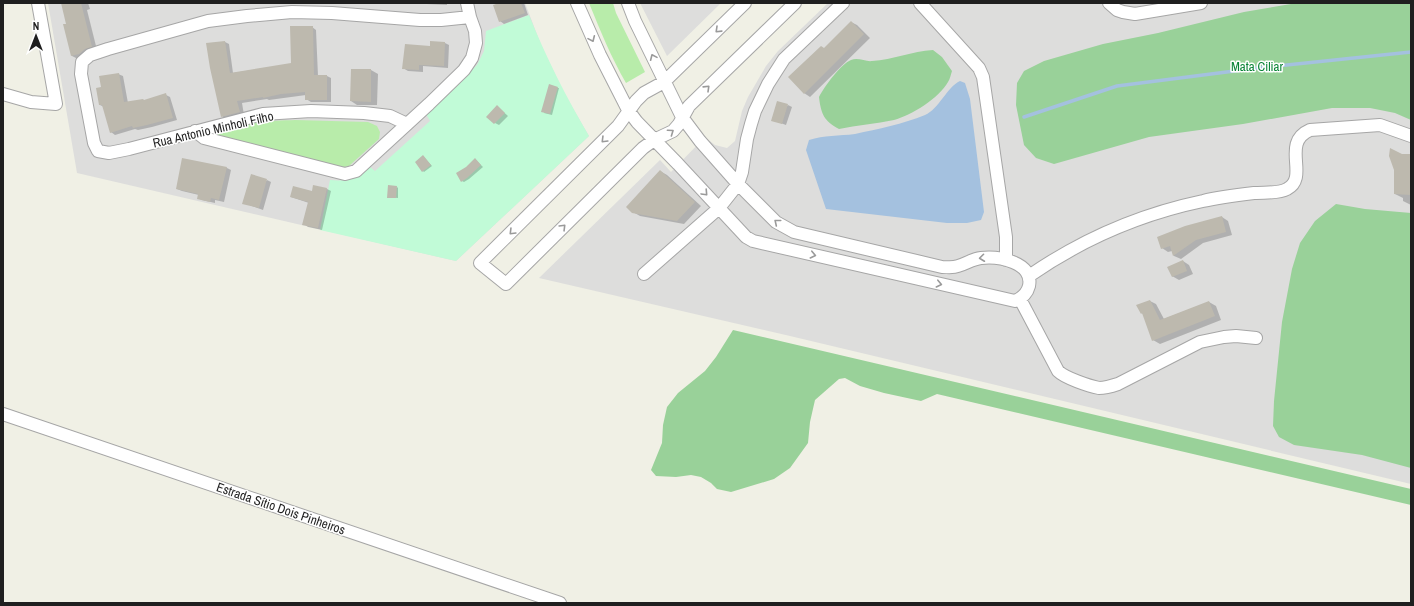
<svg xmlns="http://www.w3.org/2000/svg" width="1414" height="606" font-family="'Archivo Narrow',sans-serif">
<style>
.residential{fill:#dddddc}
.grass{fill:#b8ecaa}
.forest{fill:#99d199}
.park{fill:#c1fbd7}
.water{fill:#a4c1df}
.shadow{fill:#0003}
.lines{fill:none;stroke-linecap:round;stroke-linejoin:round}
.stream{stroke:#a4c1df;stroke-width:3.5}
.building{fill:#bdb9ae}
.minor-casing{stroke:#a6a6a6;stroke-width:14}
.minor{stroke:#fff;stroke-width:12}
.oneway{stroke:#9a9a9a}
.labels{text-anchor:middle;stroke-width:3;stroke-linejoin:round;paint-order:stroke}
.park-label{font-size:13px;fill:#088335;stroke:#fff}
.street-label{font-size:13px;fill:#1f1f1f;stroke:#fff}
</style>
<rect width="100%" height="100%" fill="#f0f0e5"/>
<path class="residential" d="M48 3H525L541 45 564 93 589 136 456 261 77 173Z
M640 3H721L667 56Z
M828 3H1411V484L790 336 539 278 660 160 671 172 705 137 715 145 727 148 735 141 742 111 748 97 766 66 778 51Z"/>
<path class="grass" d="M589 3H613L616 13 645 72 626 83C611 57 600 30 589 3Z
M295 120 368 122 377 126 380 132 379 139 349 166 344 167 328 165 219 137 216 133C237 121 271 121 295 120Z"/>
<path class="forest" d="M1297 3H1411V120L1395 113 1370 108H1332L1243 124 1149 137 1054 164 1036 158 1024 145 1016 105 1017 83 1024 71 1044 61 1103 44 1158 33 1244 12Z
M933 50 942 57 952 71C951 74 950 79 948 82 939 98 912 115 894 120 876 124 857 125 839 129 824 121 821 114 819 97 824 87 841 64 851 60 858 57 866 62 872 61 893 60 912 51 933 50Z
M1336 204 1365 209 1411 213V468L1362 455 1294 445 1279 437 1273 426 1274 401 1282 322 1292 269 1300 243 1315 221Z
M733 330 1411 489V505L937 394 921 401 884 393 860 386 845 378 839 379 815 400 810 422 808 443 790 468 774 479 731 492 717 489 711 483 701 477 691 475 676 477 656 476 651 470 662 443 663 425 667 407 678 393 705 371 716 357Z"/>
<path class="park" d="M529 15C546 57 566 97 589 136L456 261 320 230 330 180C348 182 357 178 370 167L375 171 430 121 426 114 477 65 484 51 486 31Z"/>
<path class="water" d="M960 81 965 83 970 99 984 212 981 220 967 223H947L826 209 806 150 809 140C824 135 839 136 855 134 878 129 903 124 925 115 939 109 947 87 960 81Z"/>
<path class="shadow" d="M63 3H88L90 9 87 10 97 50 78 59 72 56Z
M406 3H447V5Z
M502 3H524L528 15 504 24 500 21Z
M851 22 857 25 870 38 810 97 804 93 824 49Z
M312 27 316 30 318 76H327L331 78V102H311L306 99V95L269 100 267 99 242 103 244 115 226 119 222 116 225 42 229 44 233 73 292 64Z
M445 43 449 45 448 68 423 66V72L408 71 403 68 431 47Z
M371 70 378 74 377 105H357L351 101Z
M118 74 123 76 128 103 143 100 145 101 166 95 170 97 177 120 152 127 138 130 135 129 115 135 111 132 104 107 100 105 102 88Z
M557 88H559L552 115 544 113Z
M788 105 792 107 786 125 772 120Z
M498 107 508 116 499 125 495 123Z
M1402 155H1411V205L1403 201V198L1395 194Z
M423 156 432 166 424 172 423 171Z
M183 159 227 168 231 170 224 202 215 200V203L202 200 198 198 199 195 182 191 177 189Z
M476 160 483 167 469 179 464 182 462 181Z
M660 171 667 175 701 206 684 224 640 216 633 212Z
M267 180 271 182 263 210 244 203Z
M397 187 398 188V198L388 197Z
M327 189 331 191 322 230 308 227 304 224 309 203 291 197Z
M1222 217 1228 221 1232 235 1203 243 1181 259 1174 256 1172 251 1168 252 1162 248Z
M1183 261 1189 265 1193 274 1179 280 1172 276Z
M1150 301 1156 304 1164 319 1209 302 1216 306 1221 320 1160 344 1153 340 1144 314 1141 313Z"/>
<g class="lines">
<path class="stream" d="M1024 117 1117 86 1258 68 1411 52"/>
</g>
<path class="building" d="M61 3H81L92 47 85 49 79 54 71 56 63 24H66Z
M499 3H521L525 13 499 22 493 5Z
M851 21 864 34 804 94 788 77 821 46 824 48Z
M290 26H313L314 75H327V100H305V92L281 94 263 98V97L237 101 240 112 221 117 210 68 206 43 225 41 230 73 291 63Z
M430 41 445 42 444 66 419 65V70L402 69 405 44 430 46Z
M351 69H371V102L350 101Z
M119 73 124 102 143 99 144 100 166 93 173 118 147 125 133 128 132 126 110 133 102 105H99L96 88 101 87 99 76Z
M549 84 558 87 550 114 541 112Z
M777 101 788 104 782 124 771 121Z
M497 105 505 113 494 124 486 117Z
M1390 148 1402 154H1411V195L1394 194V170L1389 156Z
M423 155 431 165 422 172 415 162Z
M182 158 227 167 219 200 211 198 210 202 197 199 198 194 176 189Z
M475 158 481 165 467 178 461 182 456 173 466 167Z
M660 170 695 202 677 221 632 213 626 207Z
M251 174 267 179 259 208 242 204Z
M313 185 327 188 318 228 302 225 308 202 290 197 293 186 312 191Z
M388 185 397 186 396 198H387Z
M1222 216 1226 232 1196 240 1173 256 1170 246 1161 249 1157 237 1185 226Z
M1183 260 1187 271 1172 277 1167 267Z
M1150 300 1160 320 1209 301 1215 316 1152 341 1142 313 1141 314 1136 305Z"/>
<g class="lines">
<g class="minor-casing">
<path id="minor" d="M577 3 600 55 628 110 637 122 678 164 746 237 753 241 1015 301C1022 298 1027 294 1029 286 1034 262 998 256 981 258 972 259 966 264 958 266 953 268 948 267 942 267L794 232 776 222 738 184 700 141 682 117 635 21 628 3
M745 3 664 82 644 93 636 101 618 126 480 263 506 284 643 148 654 140 673 131 679 124 689 106 795 3
M920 3 979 68 983 77 1006 237V260
M1109 3 1117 10 1123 12 1135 14 1201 3
M3 94 31 102 56 104 38 3
M407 124 390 116 364 113 311 111 263 114 129 149 109 153 98 151 94 143 81 74 82 62 90 55 108 49 208 21 247 16 292 12 332 13 420 20H441L470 17
M195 131 204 138 345 174 356 171 429 104 464 70 472 58 476 43 475 31 470 17 467 3
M644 274 719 208 738 184 742 172 747 139 751 124 755 111 768 84 784 59 843 3
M1029 276C1081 240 1141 214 1203 201 1220 197 1237 195 1254 193 1264 192 1278 194 1287 189 1310 177 1280 143 1310 130L1380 125 1411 136
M1020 299 1058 371C1065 378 1089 386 1099 388 1105 388 1112 386 1118 384L1200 342 1224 337 1236 336 1256 338
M3 414 560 603"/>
</g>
<use href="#minor" class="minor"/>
</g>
<defs><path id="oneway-chevron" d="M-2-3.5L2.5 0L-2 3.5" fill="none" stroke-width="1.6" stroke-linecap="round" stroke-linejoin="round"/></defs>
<g class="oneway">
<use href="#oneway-chevron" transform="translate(718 30) rotate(136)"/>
<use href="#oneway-chevron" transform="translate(592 39) rotate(66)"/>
<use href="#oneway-chevron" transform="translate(653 57) rotate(-114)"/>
<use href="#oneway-chevron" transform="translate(707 88) rotate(-44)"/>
<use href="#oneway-chevron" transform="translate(671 132) rotate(-35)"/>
<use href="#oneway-chevron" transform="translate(604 140) rotate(135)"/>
<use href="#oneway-chevron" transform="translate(705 193) rotate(47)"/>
<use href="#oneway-chevron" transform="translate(777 222) rotate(-141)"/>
<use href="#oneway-chevron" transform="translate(563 227) rotate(-45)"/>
<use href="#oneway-chevron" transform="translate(512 232) rotate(135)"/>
<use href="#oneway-chevron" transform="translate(813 255) rotate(13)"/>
<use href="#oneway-chevron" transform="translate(982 258) rotate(173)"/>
<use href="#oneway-chevron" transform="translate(939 284) rotate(13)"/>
</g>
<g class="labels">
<g class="park-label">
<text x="1257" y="71">Mata Ciliar</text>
</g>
<g class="street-label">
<text transform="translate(213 129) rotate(-13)" y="5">Rua Antonio Minholi Filho</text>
<text transform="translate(281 508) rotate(19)" y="5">Estrada Sítio Dois Pinheiros</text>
</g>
</g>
<rect width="1414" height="606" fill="none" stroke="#1f1f1f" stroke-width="8"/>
<g transform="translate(36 36)" stroke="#ffffff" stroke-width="3" paint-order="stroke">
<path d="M0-3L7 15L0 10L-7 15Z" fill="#1f1f1f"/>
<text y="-6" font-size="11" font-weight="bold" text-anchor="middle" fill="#1f1f1f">N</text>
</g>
</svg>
